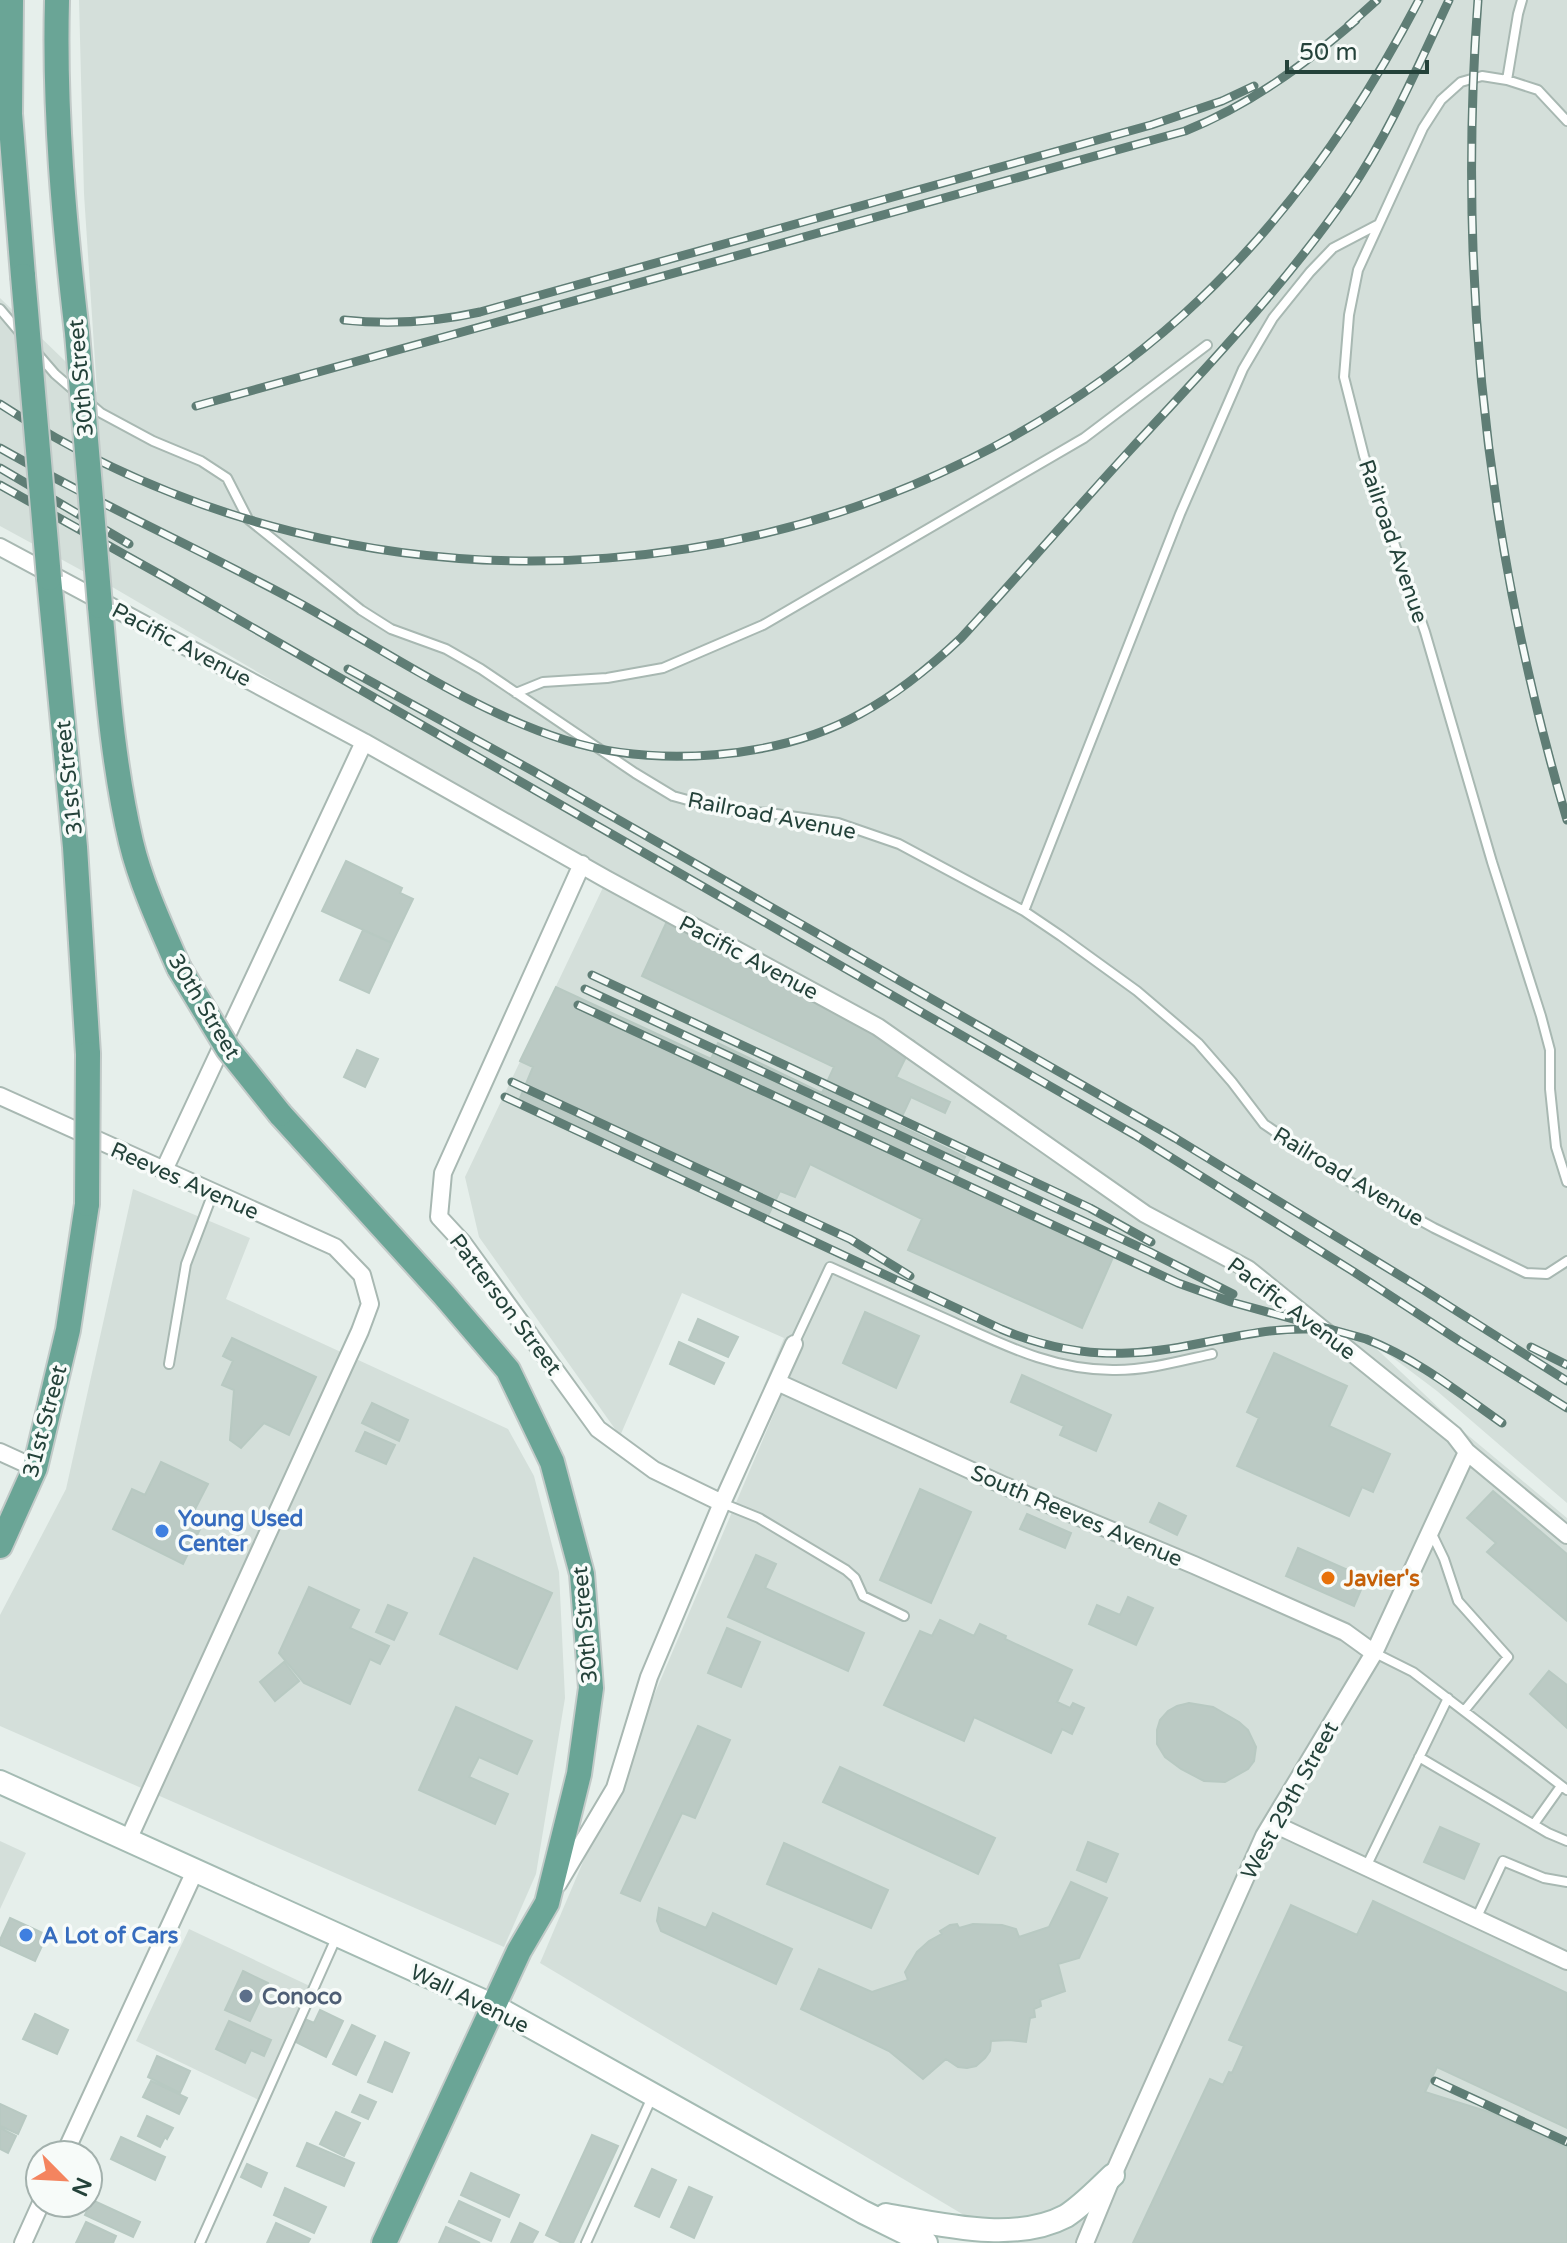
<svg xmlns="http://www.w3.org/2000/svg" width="1567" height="2243" font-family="'Varela Round',sans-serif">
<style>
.built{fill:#d4dfda}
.building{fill:#bbcac4;stroke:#b8c9c2;stroke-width:2}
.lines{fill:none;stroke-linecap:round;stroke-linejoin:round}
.service-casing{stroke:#a8b8b2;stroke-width:12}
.minor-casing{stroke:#a8b8b2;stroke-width:20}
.secondary-casing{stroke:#a4bbb3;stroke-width:26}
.primary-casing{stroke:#c2cac8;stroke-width:28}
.service{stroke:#fff;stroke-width:8}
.minor{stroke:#fff;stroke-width:16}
.secondary{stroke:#fff;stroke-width:22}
.primary{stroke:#6aa596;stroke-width:24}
.rail-casing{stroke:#5f7d75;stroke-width:9}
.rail{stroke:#f7fbf9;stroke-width:6;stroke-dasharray:18;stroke-linecap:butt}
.primary-bridge-casing{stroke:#c2cac8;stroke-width:28;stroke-linecap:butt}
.primary-bridge{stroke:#6aa596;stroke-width:24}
.shop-dot{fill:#3f7fe0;stroke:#f7fbf9;stroke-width:3}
.food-dot{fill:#e8710a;stroke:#f7fbf9;stroke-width:3}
.service-dot{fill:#5c6f8a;stroke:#f7fbf9;stroke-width:3}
.labels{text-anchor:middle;stroke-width:7;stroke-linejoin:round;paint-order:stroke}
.street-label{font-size:22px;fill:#24423a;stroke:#f7fbf9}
.shop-label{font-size:22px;font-weight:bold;fill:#366cbe;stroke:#f7fbf9;text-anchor:start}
.food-label{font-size:22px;font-weight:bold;fill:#c56008;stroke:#f7fbf9;text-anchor:start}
.service-label{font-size:22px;font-weight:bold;fill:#4e5e75;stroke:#f7fbf9;text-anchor:start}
</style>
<rect width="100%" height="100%" fill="#e6efeb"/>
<path class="built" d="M79 0H1567V1503L1437 1391 1360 1333 1464 1432 1567 1518V2243H1011L540 1963 781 1397 763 1388 784 1338 682 1293 620 1436 479 1237 465 1177 608 877 114 588 0 526V298L97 392 84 194Z
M133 1189 250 1238 226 1299 508 1429 534 1476 559 1572 565 1698 536 1874 504 1947 0 1726V1615L66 1489Z
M0 1841 26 1853 0 1909Z
M189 1929 314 1988 261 2101 136 2041Z"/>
<path class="building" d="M346 861 402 888 400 893 413 899 392 943 322 911Z
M667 921 914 1041 896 1077 950 1102 945 1113 911 1097 898 1125 965 1157 955 1179 1114 1255 1082 1328 908 1250 922 1219 810 1164 795 1197 780 1191 767 1218 518 1103 533 1067 520 1061 556 987 711 1059 718 1043 822 1093 834 1067 642 976Z
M363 930 392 943 369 993 340 980Z
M357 1050 378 1059 365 1087 344 1077Z
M865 1312 919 1336 896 1388 843 1363Z
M698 1319 738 1337 728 1357 689 1340Z
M232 1338 316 1377 289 1435 264 1423 241 1448 230 1440 234 1390 222 1385 233 1361 223 1356Z
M679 1342 724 1363 714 1384 670 1364Z
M1274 1353 1347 1386 1329 1426 1390 1454 1373 1492 1362 1487 1349 1516 1237 1466 1259 1418 1247 1412Z
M1022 1375 1111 1415 1096 1451 1060 1435 1064 1426 1011 1402Z
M372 1403 408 1420 399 1441 362 1423Z
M365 1432 395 1445 386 1464 356 1451Z
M161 1462 208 1484 192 1515 204 1521 183 1564 113 1529 132 1489 145 1495Z
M920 1489 971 1512 931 1603 880 1580Z
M1493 1491 1567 1554V1621L1487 1552 1496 1543 1467 1518Z
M1159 1503 1186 1516 1177 1535 1150 1522Z
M1027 1514 1071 1533 1065 1548 1020 1529Z
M1298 1548 1366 1578 1354 1606 1286 1576Z
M756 1555 776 1564 765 1588 864 1633 848 1671 728 1617Z
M474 1558 552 1593 517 1669 440 1634Z
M309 1587 359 1610 350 1628 389 1646 380 1664 370 1659 350 1704 304 1683 279 1653Z
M1128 1597 1153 1608 1136 1645 1089 1624 1097 1605 1120 1615Z
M388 1605 407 1613 394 1640 376 1632Z
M940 1620 974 1636 980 1624 1006 1636 1005 1639 1072 1670 1057 1702 1070 1708 1073 1703 1084 1708 1072 1734 1062 1729 1051 1753 974 1717 964 1741 884 1705 920 1631 932 1636Z
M727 1628 760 1642 741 1687 708 1673Z
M284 1662 299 1681 275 1701 260 1682Z
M1549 1671 1567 1685V1728L1530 1694Z
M1189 1703 1213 1707 1239 1722 1248 1730 1256 1747 1254 1761 1248 1769 1225 1782 1204 1781 1181 1769 1165 1757 1157 1744V1730L1160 1720 1168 1711 1177 1706Z
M456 1707 532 1741 517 1774 479 1757 469 1777 508 1794 495 1824 419 1790Z
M698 1726 730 1740 695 1818 682 1813 640 1901 621 1893Z
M840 1767 995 1838 978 1874 823 1802Z
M1440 1827 1479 1844 1464 1879 1424 1862Z
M1088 1842 1118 1854 1106 1882 1077 1870Z
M784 1843 888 1890 871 1928 767 1884Z
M1071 1882 1107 1898 1079 1958 1058 1964 1065 1991 1040 2000 1041 2006 1034 2009 1035 2017 1030 2018 1026 2042 1009 2040 991 2041 990 2051 985 2058 976 2066 967 2068 958 2067 946 2059 923 2079 889 2051 801 2009 819 1969 872 1992 908 1980 905 1972 917 1952 929 1941 942 1934 940 1931 950 1925 957 1924 959 1928 973 1924 1002 1925 1016 1929 1019 1937 1049 1927Z
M1373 1901 1567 1993V2128L1437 2067 1425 2092 1492 2113 1567 2148V2243H1133L1210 2079 1223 2085 1229 2072 1232 2073 1244 2046 1229 2040 1291 1905 1357 1935Z
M659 1908 706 1928 713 1913 792 1949 776 1984 661 1931 657 1921Z
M10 1918 47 1935 35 1961 0 1945V1940Z
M243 1971 268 1983 250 2021 225 2010Z
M320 2010 343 2021 326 2057 294 2041 305 2019 314 2023Z
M35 2014 68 2030 57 2054 23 2039Z
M229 2021 271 2040 264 2056 251 2050 245 2063 216 2049Z
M352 2025 375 2036 356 2075 333 2064Z
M385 2042 409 2053 392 2092 368 2082Z
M157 2056 190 2071 180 2093 148 2077Z
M151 2081 187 2098 179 2114 143 2097Z
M360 2095 376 2102 368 2119 352 2112Z
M0 2104 26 2116 18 2134 0 2126Z
M336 2112 360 2123 344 2156 320 2144Z
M147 2116 173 2128 167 2139 165 2137 160 2147 138 2136Z
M0 2128 16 2136 8 2153 0 2149Z
M592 2135 618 2146 573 2243H562L546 2235Z
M121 2137 165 2157 155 2180 111 2159Z
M307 2143 354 2163 344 2186 297 2166Z
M247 2164 267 2173 261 2187 241 2177Z
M652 2169 676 2180 659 2217 635 2206Z
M471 2173 519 2195 509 2217 461 2195Z
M689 2187 712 2197 694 2238 671 2227Z
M285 2188 326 2207 314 2233 274 2215Z
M92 2200 140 2222 133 2237 85 2215Z
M459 2201 500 2220 491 2241 449 2222Z
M86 2222 116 2236 113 2243H76Z
M276 2223 310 2239 308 2243H267Z
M520 2223 538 2232 532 2243H511Z
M446 2227 480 2243H439Z"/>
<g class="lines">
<g class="service-casing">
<path id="service" d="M1507 80 1518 14 1522 0
M1567 121 1538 90 1507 80 1482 76 1461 82 1441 100 1423 128 1358 270 1349 315 1344 377 1364 456 1425 632 1492 862 1541 1016 1550 1050V1089L1556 1147 1567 1182
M0 309 22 335
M36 352 55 374 77 393
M88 402 101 413 153 441 201 461 227 478 248 519 361 610 391 629 446 649 481 669 635 773 673 796 724 810 769 813 838 823 899 844 1024 911 1061 936 1137 991 1198 1043 1232 1082 1264 1124 1343 1178 1434 1228 1526 1273 1547 1274 1567 1261
M516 693 543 682 607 678 663 668 763 625 1084 438 1207 345
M1024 911 1180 514 1243 369 1273 318 1310 272 1333 248 1377 225
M794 1344 830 1267C871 1285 912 1304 953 1322 1006 1346 1056 1371 1116 1370 1148 1370 1180 1361 1212 1354
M169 1364 186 1264 213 1193
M722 1503 759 1518 846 1570 855 1578 863 1596 904 1616
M1431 1532 1444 1559 1458 1601 1508 1657 1464 1711
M1375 1653 1413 1672 1567 1790
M1419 1757 1548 1833 1567 1841
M1534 1824 1561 1786
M1366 1867 1448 1698
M1476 1919 1503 1861 1544 1878 1567 1882
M200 2243 337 1936
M586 2243 653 2095"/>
</g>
<g class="minor-casing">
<path id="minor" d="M0 547 364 742 606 879 878 1027 1145 1214 1248 1269 1454 1435 1467 1452 1567 1535
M582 864 443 1173 439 1217 463 1243 598 1429 654 1470 722 1503
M0 1096 335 1247 362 1275 370 1304 360 1331 128 1840
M164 1170 364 742
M777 1382 1005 1486 1194 1565 1345 1632 1374 1653
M0 1452 35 1468
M1272 1823 1567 1961
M558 1884 615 1788 649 1677 722 1503 794 1344
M64 2155 195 1871
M23 2243 41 2203
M1085 2243 1113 2175 1264 1836 1374 1653 1467 1452"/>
</g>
<g class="secondary-casing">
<path id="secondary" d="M0 1782 494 2006 863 2212 926 2243
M886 2215C943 2225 1015 2243 1066 2216 1083 2205 1098 2189 1113 2175"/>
</g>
<g class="primary-casing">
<path id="primary" d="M11 0 10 114 23 276
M57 0C54 112 64 222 77 333
M49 578 75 847 88 1054
M100 606C107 684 113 765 131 842 141 884 162 929 179 968
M280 1114 444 1295 508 1370 552 1462 582 1574 591 1688 579 1774 547 1903 519 1951 384 2243
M0 1546 35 1468 68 1330 87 1204"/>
</g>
<use href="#service" class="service"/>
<use href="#minor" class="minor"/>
<use href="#secondary" class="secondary"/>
<use href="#primary" class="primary"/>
<g class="rail-casing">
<path id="rail" d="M1478 0C1457 278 1488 553 1567 820
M1348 26 1377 0
M344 320C390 325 435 322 480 312L1151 125 1222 101 1254 86
M0 404C365 643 859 606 1184 314 1282 225 1358 117 1419 0
M196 406 1185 131C1250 105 1304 65 1356 20
M0 448C98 504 202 550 301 604 384 650 475 712 565 740 654 768 777 760 860 714 897 694 930 667 961 638 1019 575 1074 511 1132 448 1207 367 1285 285 1348 194 1389 134 1418 66 1449 0
M0 468 129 544
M0 485 168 579 1135 1135 1351 1270 1461 1342 1567 1408
M348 669 533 771 1175 1138 1422 1289 1567 1381
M592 975 1090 1208 1151 1242
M585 989 1150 1252 1233 1294
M578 1005 1178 1283 1231 1302 1366 1339C1417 1359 1458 1392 1502 1423
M512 1082 850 1239 910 1276
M505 1097 1001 1329C1041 1346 1084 1355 1128 1353 1189 1351 1246 1328 1307 1329
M1531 1347 1567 1365
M1435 2081 1567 2142"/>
</g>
<use href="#rail" class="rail"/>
<g class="primary-bridge-casing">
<path id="primary-bridge" d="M23 276 49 578
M77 333 100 606
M179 968 228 1049 280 1114
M87 1204 88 1054"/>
</g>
<use href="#primary-bridge" class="primary-bridge"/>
</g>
<g class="shop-dot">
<circle cx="162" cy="1531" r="8"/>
<circle cx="26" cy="1935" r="8"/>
</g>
<circle class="food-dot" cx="1328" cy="1578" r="8"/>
<circle class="service-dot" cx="246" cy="1996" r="8"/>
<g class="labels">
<g class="street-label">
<text transform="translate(80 378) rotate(-95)" y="8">30th Street</text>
<text transform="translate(1394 541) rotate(71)" y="8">Railroad Avenue</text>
<text transform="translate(182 644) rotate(28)" y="8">Pacific Avenue</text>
<text transform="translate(68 778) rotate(-96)" y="8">31st Street</text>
<text transform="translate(772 815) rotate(11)" y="8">Railroad Avenue</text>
<text transform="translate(749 957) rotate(28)" y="8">Pacific Avenue</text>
<text transform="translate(205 1006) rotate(59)" y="8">30th Street</text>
<text transform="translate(1349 1176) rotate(31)" y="8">Railroad Avenue</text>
<text transform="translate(185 1180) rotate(24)" y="8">Reeves Avenue</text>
<text transform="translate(506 1304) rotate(53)" y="8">Patterson Street</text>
<text transform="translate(1292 1308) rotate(37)" y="8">Pacific Avenue</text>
<text transform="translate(44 1421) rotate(-75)" y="8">31st Street</text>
<text transform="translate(1077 1515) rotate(23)" y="8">South Reeves Avenue</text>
<text transform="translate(584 1625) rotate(-95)" y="8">30th Street</text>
<text transform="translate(1289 1800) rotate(-61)" y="8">West 29th Street</text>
<text transform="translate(470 1998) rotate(26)" y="8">Wall Avenue</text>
</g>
<g class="shop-label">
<text x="178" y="1526">Young Used<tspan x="178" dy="25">Center</tspan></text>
<text x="42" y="1943">A Lot of Cars</text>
</g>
<g class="food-label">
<text x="1344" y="1586">Javier's</text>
</g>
<g class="service-label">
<text x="262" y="2004">Conoco</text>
</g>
</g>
<g transform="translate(64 2179) rotate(114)"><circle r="38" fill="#f7fbf9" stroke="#a3b1ad" stroke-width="2"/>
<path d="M0-6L14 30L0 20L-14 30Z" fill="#f4845f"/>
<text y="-12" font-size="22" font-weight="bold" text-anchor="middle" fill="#24423a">N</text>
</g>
<path d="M1287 60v12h140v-12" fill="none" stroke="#24423a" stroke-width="4"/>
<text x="1299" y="60" font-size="24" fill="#24423a" stroke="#f7fbf9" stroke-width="6" paint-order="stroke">50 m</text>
</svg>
